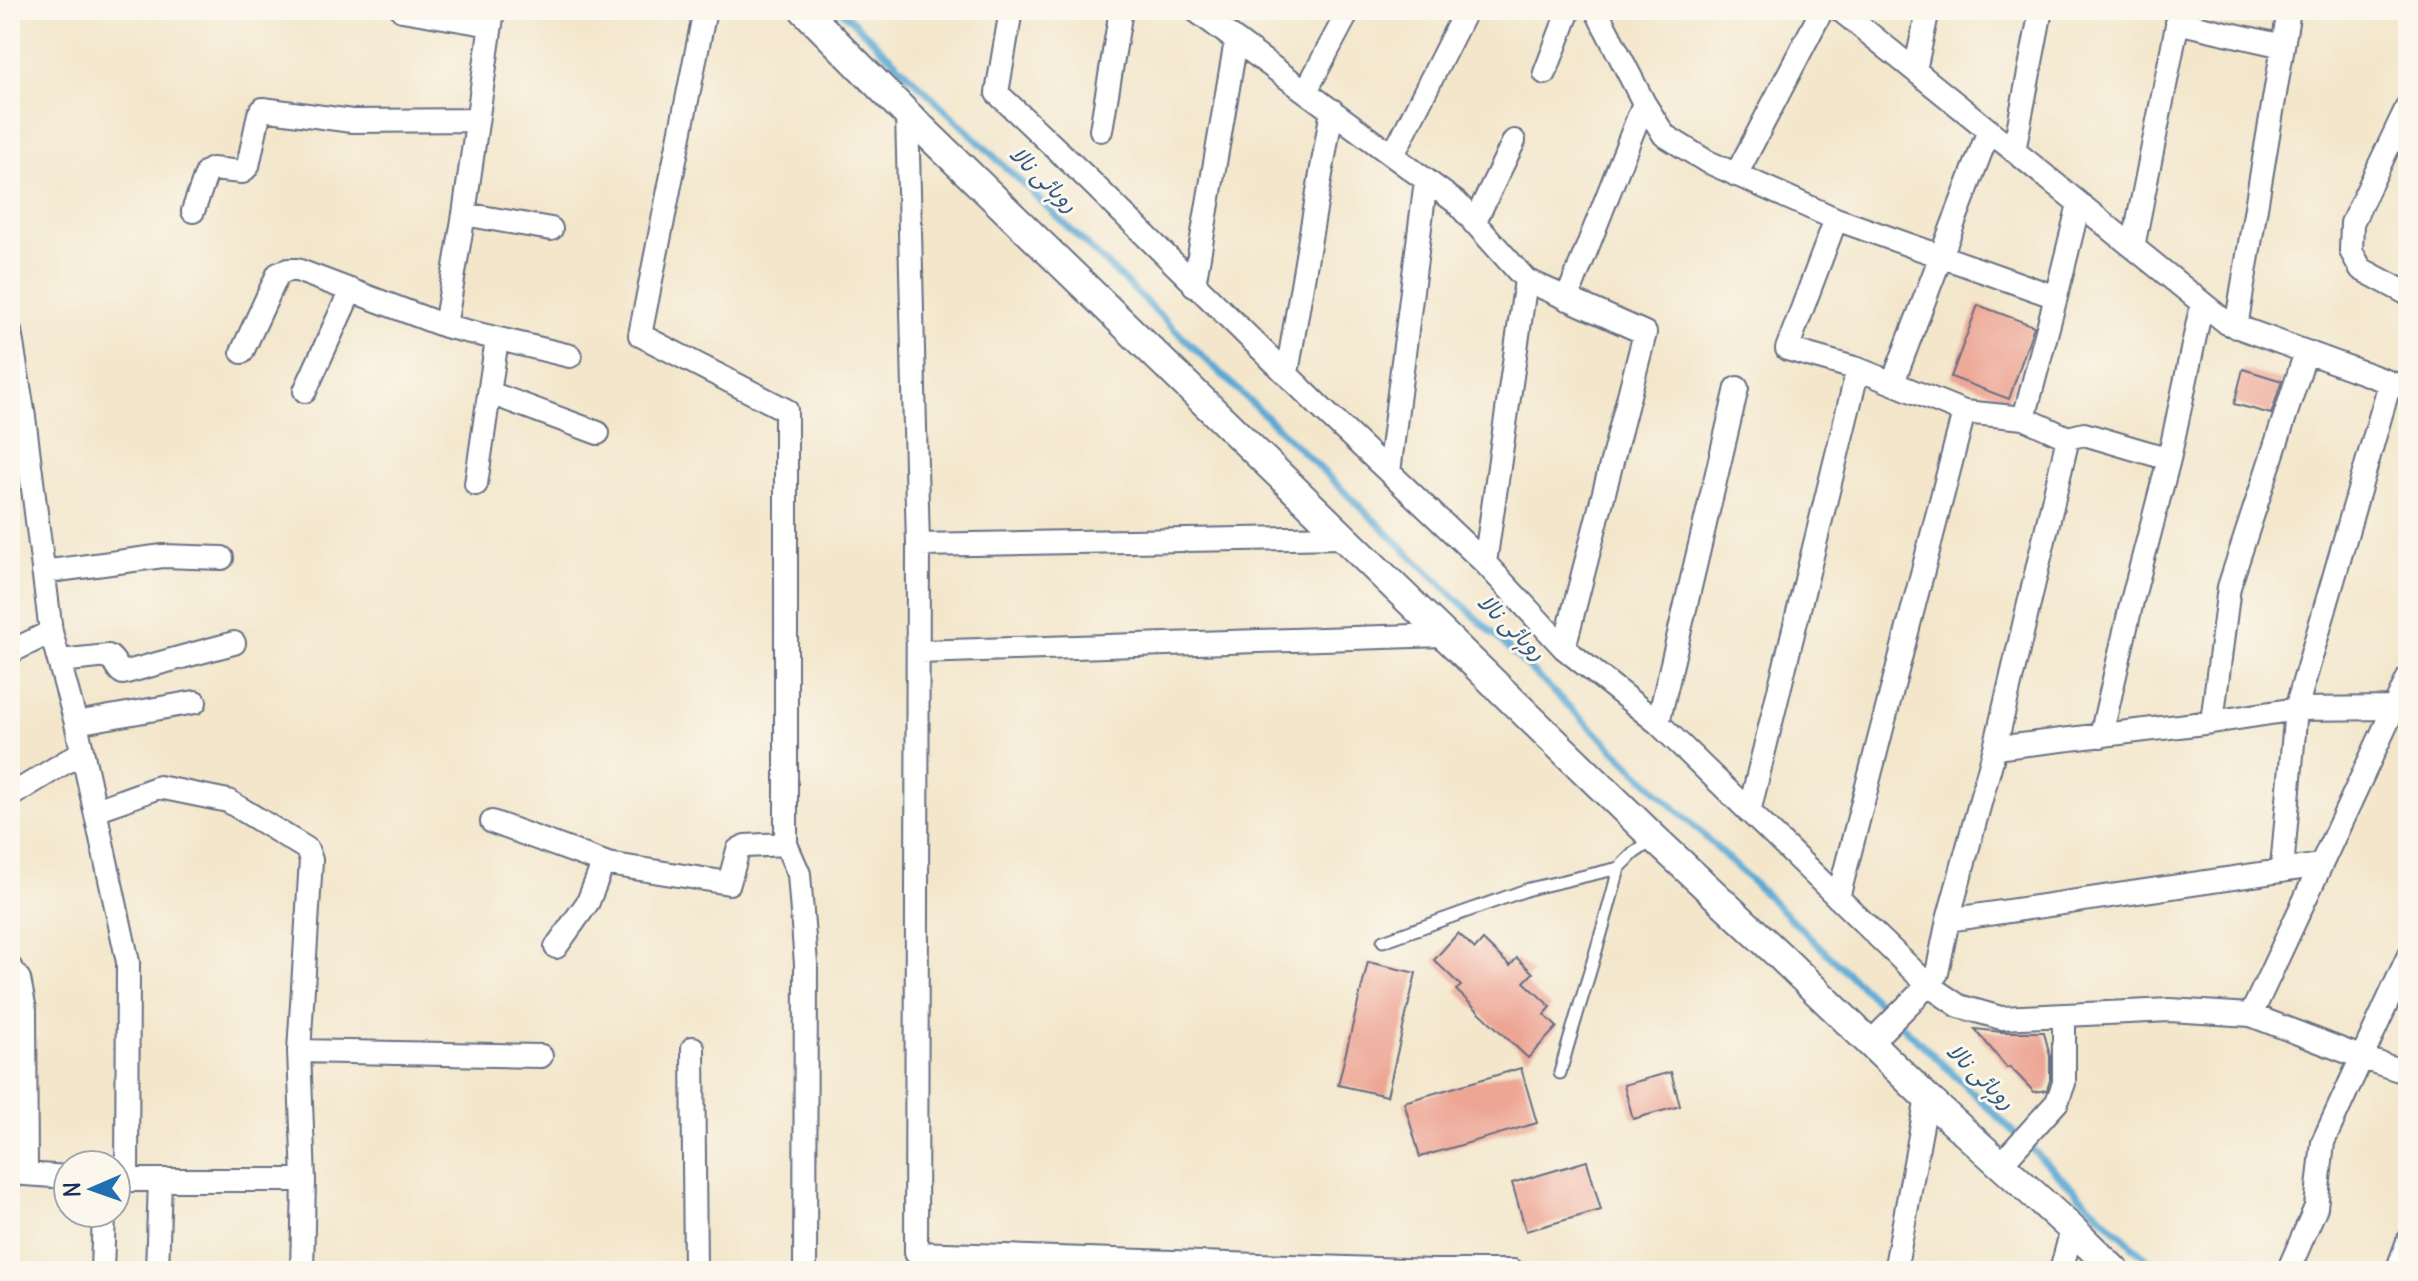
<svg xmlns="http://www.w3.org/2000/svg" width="2418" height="1281" font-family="Delius,'Playpen Sans Arabic',sans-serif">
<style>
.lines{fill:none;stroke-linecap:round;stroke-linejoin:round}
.stream{stroke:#5ba9d4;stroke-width:7}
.building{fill:#eda594}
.service-casing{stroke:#676f84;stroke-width:15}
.minor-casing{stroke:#676f84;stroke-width:26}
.tertiary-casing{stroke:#676f84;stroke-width:32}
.service{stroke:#fff;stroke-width:11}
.minor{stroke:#fff;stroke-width:22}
.tertiary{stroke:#fff;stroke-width:28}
.labels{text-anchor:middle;stroke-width:6;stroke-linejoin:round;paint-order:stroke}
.water-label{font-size:22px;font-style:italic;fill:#315a87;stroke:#fbf7ec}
</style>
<rect width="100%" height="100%" fill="#fbf7ec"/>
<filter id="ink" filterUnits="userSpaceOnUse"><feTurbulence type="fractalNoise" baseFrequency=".0125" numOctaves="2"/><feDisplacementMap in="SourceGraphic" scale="16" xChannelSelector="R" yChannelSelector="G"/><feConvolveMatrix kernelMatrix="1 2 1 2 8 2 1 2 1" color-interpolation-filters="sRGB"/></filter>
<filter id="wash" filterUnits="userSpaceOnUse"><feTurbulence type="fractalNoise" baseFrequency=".006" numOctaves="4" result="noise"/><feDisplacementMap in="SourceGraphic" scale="32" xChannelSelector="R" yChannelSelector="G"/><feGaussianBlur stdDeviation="1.8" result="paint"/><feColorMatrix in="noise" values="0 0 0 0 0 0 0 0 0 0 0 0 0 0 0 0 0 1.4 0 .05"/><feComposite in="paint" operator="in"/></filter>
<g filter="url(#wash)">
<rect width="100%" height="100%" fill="#f3e6cb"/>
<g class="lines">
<path class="stream" d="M841 10 2159 1271"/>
</g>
<g id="blocks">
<path class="building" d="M1978 305 2034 326 2009 399 1951 377Z
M2243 369 2282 381 2271 414 2234 404Z
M1458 933 1475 949 1483 940 1510 966 1517 958 1533 973 1524 982 1551 1007 1544 1015 1557 1027 1528 1058 1456 990 1461 986 1434 960Z
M1368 962 1416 973 1387 1096 1338 1085Z
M1975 1029 2001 1032H2044L2050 1056V1080L2047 1090 2034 1092 2010 1067 2007 1068Z
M1521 1068 1537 1123 1420 1157 1404 1102Z
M1671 1072 1680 1106 1633 1119 1624 1085Z
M1587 1161 1601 1210 1526 1231 1512 1183Z"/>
</g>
</g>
<g filter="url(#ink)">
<use href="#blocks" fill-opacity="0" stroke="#676f84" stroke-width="2"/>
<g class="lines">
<g class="service-casing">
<path id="service" d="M1383 941 1529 889 1619 868 1634 853 1654 839
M1560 1073C1579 1004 1602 937 1619 868"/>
</g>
<g class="minor-casing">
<path id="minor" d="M402 10 491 25
M705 10 640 335 786 410V844L799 874 806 964 805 1271
M1011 10 997 93 1087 178 1320 407 1485 563 1564 648 1658 723 1928 985 1959 1006 2001 1018 2170 1010 2251 1015 2363 1058 2408 1073
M1195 10 1457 203 1526 280 1485 563
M1596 10 1644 103 1664 135 1706 161 1836 219
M1840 10 2227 323 2408 389
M2177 22 2283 46
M1915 70 1928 10
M1545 73 1569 10
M1306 91 1349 10
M2408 105 2352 223 2351 251 2361 269 2408 294
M907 114 918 545 916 1253 1433 1271H1513
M1101 130 1121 10
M2014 151 2041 10
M1393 155 1466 10
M1736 175 1822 10
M193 211 207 172 212 169 242 172 248 166 259 114 263 109 352 121 477 120
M464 214 551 229
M1474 223 1514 141
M2133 247 2180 10
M1526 280 1645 333 1564 648
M1194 285 1236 41
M2056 297 2079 204
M1567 299 1644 103
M445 326 464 214 493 10
M2236 327 2289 10
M10 331 24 417 51 632 76 723 128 962 127 1180
M242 352 278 274 288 270H297L445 326 570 356
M1287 373 1332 110
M1893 382 1989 130
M305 391 351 290
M490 393 598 433
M2024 418 2056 297 1836 219 1787 349 1858 369 1964 412 2024 418 2068 438 2084 434 2169 459
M1389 472 1426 180
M476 484 497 339
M918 545 1344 537
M43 572 163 556 222 558
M10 652 51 632
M919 652 1444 635
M60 661 108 656C116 660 116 670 123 673L234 643
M2212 722 2229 587 2306 352
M76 723 195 702
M1658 723 1737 388
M2101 736 2132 601 2169 459 2202 303
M1995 748 2068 438
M10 796 82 752
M96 810 159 787 228 801 307 849 311 860 299 1051 304 1180 302 1271
M1749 812 1858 369
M492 822 608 864
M2282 869 2296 709 2390 383
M1838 898 1964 412
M1948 920 2321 865
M556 947 588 902 601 869 608 864 729 883 738 850 745 846 786 844
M10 967 19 979 25 1010 26 1173
M2251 1015 2408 678
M1869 1044 1928 985 1937 973 1948 920 1995 748 2212 722 2296 709 2394 708
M693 1048 695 1271
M299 1051 541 1056
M2001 1164 2057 1102 2064 1083V1016
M10 1173 68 1177
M116 1180H304
M102 1271 104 1213
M157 1271 160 1180
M1895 1271 1927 1098
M2061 1271 2072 1229
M2288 1271 2316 1207 2323 1142 2408 957
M2397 1271 2408 1241"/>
</g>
<g class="tertiary-casing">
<path id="tertiary" d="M804 10 907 114 1654 838 1779 955 1927 1098 2072 1229 2115 1271"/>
</g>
<use href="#service" class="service"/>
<use href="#minor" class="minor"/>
<use href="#tertiary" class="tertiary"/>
</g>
</g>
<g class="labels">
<g class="water-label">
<text transform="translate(1044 179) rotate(44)" y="8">روہائی نالا</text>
<text transform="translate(1512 627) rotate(44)" y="8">روہائی نالا</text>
<text transform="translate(1981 1076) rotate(44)" y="8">روہائی نالا</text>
</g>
</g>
<rect width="2418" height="1281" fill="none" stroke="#fbf7ec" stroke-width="40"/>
<g transform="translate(92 1189) rotate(268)"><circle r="38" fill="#fbf7ec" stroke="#a1a7b3" stroke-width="2"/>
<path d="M0-6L14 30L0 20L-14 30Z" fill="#1f6fb2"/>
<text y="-12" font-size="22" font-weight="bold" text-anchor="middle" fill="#1b2f5e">N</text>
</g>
</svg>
